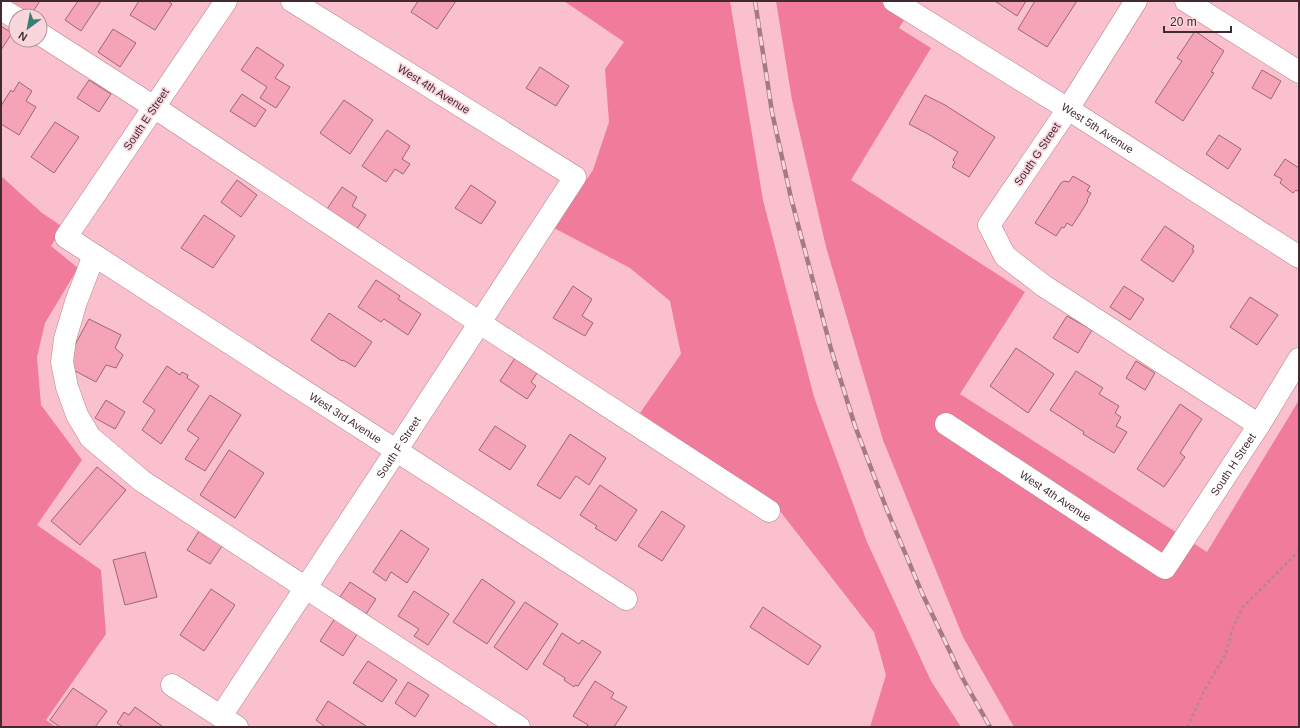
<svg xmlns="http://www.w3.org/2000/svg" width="1300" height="728" font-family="Arial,sans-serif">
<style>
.green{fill:#f17b9b}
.building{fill:#f5a3b6;stroke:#9b6773}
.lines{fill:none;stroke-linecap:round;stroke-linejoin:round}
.minor-casing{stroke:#b57f8b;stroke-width:23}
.path{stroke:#b38690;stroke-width:2.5;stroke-dasharray:3 3;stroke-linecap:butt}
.minor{stroke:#fff;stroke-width:22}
.rail-casing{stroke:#a57a84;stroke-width:4.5}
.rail{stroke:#f9d5dc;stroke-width:3;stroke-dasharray:9;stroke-linecap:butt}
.labels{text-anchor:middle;stroke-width:3.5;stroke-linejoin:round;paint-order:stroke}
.street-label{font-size:11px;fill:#422b30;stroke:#f9d5dc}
</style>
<rect width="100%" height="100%" fill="#fbc0cd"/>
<path class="green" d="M564 1H730L763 200 814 397 867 542 931 681 961 727H870L886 675 874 632 776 506 640 413 681 354 670 301 630 268 554 228 593 170 609 122 605 69 624 42Z
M776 1H916L899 28 931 48 851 180 1025 292 960 394 1207 552 1299 400V727H1014L963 637 883 440 826 247 792 100Z
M1 176 42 213 63 227 51 246 78 268 45 323 37 357 41 405 82 460 37 525 101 570 106 634 46 720 56 727H2L1 720Z"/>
<path class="building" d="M10 1H40L30 16H23L7 5Z
M78 1H101L81 31 65 20Z
M139 1H168L172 4 155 30 130 15Z
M418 1H456L437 29 411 12Z
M995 1H1026L1017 16Z
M1035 1H1077L1047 47 1018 29Z
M1 26 12 33 1 50Z
M113 29 136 43 120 67 98 52Z
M1195 31 1224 51 1211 72 1214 73 1183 121 1155 102 1182 61 1177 58Z
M257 47 284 65 275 78 290 87 276 108 260 98 267 87 241 70Z
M540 67 569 86 556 106 526 88Z
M1262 70 1281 81 1271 99 1252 88Z
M89 80 111 94 99 112 77 98Z
M19 82 32 91 26 101 36 107 19 135 1 124V106L11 90 13 92Z
M242 94 266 110 255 127 230 111Z
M925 95 945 105 995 137 969 177 952 167 955 162 953 160 958 152 928 134 909 124Z
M344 100 373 120 350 154 320 133Z
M55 122 79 137 54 173 31 157Z
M387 130 410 146 402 159 410 164 403 174 395 169 386 182 362 166Z
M1219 135 1241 149 1228 169 1206 154Z
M1285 159 1299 168V192L1296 190 1293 193 1280 183 1282 179 1274 175Z
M1073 176 1090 186 1087 191 1091 193 1087 200 1088 201 1072 226 1067 223 1064 228 1062 227 1056 236 1035 223 1061 183 1064 181 1069 182Z
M237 180 257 195 241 217 221 202Z
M471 185 496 202 481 224 455 208Z
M342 187 357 197 352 206 366 215 355 232 325 212Z
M204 215 235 236 213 268 181 248Z
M1165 226 1194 246 1192 250 1194 251 1173 282 1141 260Z
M376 280 400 296 398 299 421 314 408 335 384 319 381 322 358 307Z
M573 286 592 299 582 316 593 323 585 336 553 318Z
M1124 286 1144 299 1130 320 1110 307Z
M1250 297 1278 315 1257 345 1230 327Z
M329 313 372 342 355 367 343 360 342 361 311 340Z
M1067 316 1092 330 1078 353 1053 338Z
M89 319 121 335 115 348 123 355 116 368 106 365 96 382 64 365Z
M1016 348 1054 374 1028 413 990 386Z
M517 355 539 370 531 382 536 386 527 399 500 381Z
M1136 361 1155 373 1145 390 1126 378Z
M167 366 180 375 182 372 188 375 187 378 199 386 161 444 142 430 155 410 143 402Z
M1076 371 1103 388 1099 394 1119 406 1115 413 1121 417 1116 426 1127 432 1114 453 1083 434 1084 432 1050 410Z
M210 395 241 415 205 471 185 459 199 438 187 430Z
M106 400 125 412 115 429 95 418Z
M1180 404 1202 419 1180 453 1185 457 1164 487 1137 469Z
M495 426 526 446 510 470 479 450Z
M570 434 606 458 589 485 576 476 560 499 537 485Z
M229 450 264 473 235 518 200 495Z
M97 467 126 490 80 545 51 521Z
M600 485 637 510 616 541 595 528 597 526 580 515Z
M662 511 685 526 662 561 638 546Z
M201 528 224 543 210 564 187 550Z
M401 530 429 549 407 583 391 572 386 581 373 572Z
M145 552 157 597 125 605 113 560Z
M482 579 515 602 487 644 453 622Z
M350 582 376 599 364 617 338 600Z
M211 589 235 605 204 651 180 635Z
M414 591 449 614 428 645 414 636 419 629 398 616Z
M525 602 558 624 527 670 494 647Z
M763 607 821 646 808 665 750 627Z
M336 617 359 631 343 656 320 641Z
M562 633 579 644 582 640 601 652 578 686 575 685 574 687 564 680 565 678 543 664Z
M368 661 397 680 382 702 353 683Z
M595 681 614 693 611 698 627 707 614 727H586L588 725 573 716Z
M408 682 429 695 415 717 395 703Z
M73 688 107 711 95 727H60L50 720Z
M328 701 366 726V727H324V726L316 720Z
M135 707 162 726V727H121L122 726 117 723 124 712 129 715Z"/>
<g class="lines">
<g class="minor-casing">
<g id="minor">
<path id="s1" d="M226 1 66 237 626 599"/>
<path id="s2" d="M894 1 1068 109 1299 257"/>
<path d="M1136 1 1068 109 989 225 1005 256 1044 286 1259 425"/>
<path d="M1186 1 1299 72"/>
<path d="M1 9 16 18"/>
<path d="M40 34 154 107 480 323 769 511"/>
<path d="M94 255 76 302 65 339 62 362 67 387 77 415 90 437 142 481 519 727"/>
<path id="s3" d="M946 424 1165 568 1259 425 1299 359"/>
<path d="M172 685 237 727"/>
<path id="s4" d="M221 716 396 451 575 177 292 1"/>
</g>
</g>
<path class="path" d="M1187 727 1204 691 1226 653 1233 627 1243 607 1299 551"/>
<use href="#minor" class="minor"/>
<g class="rail-casing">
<path id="rail" d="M755 1 772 112 791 198 831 349 855 426 887 510 922 593 963 679 990 727"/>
</g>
<use href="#rail" class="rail"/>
</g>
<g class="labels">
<g class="street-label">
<text transform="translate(434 89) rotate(32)" y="4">West 4th Avenue</text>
<text transform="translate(146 119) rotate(-56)" y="4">South E Street</text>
<text dy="4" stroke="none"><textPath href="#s2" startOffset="240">West 5th Avenue</textPath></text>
<text transform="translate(1037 154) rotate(-56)" y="4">South G Street</text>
<text dy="4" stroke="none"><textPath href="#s1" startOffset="618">West 3rd Avenue</textPath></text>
<text dy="4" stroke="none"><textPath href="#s4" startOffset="322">South F Street</textPath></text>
<text dy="4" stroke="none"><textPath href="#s3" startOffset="386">South H Street</textPath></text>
<text dy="4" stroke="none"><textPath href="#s3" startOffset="131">West 4th Avenue</textPath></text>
</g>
</g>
<rect width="1300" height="728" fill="none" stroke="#422b30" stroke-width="4"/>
<g transform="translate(28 28) rotate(212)"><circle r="19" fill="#f9d5dc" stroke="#b09197"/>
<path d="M0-3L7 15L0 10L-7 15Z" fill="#387e75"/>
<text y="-6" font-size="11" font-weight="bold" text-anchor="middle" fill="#422b30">N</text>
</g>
<path d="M1164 26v6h67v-6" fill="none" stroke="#422b30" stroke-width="2"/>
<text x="1170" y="26" font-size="12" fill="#422b30" stroke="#f9d5dc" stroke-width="3" paint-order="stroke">20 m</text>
</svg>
